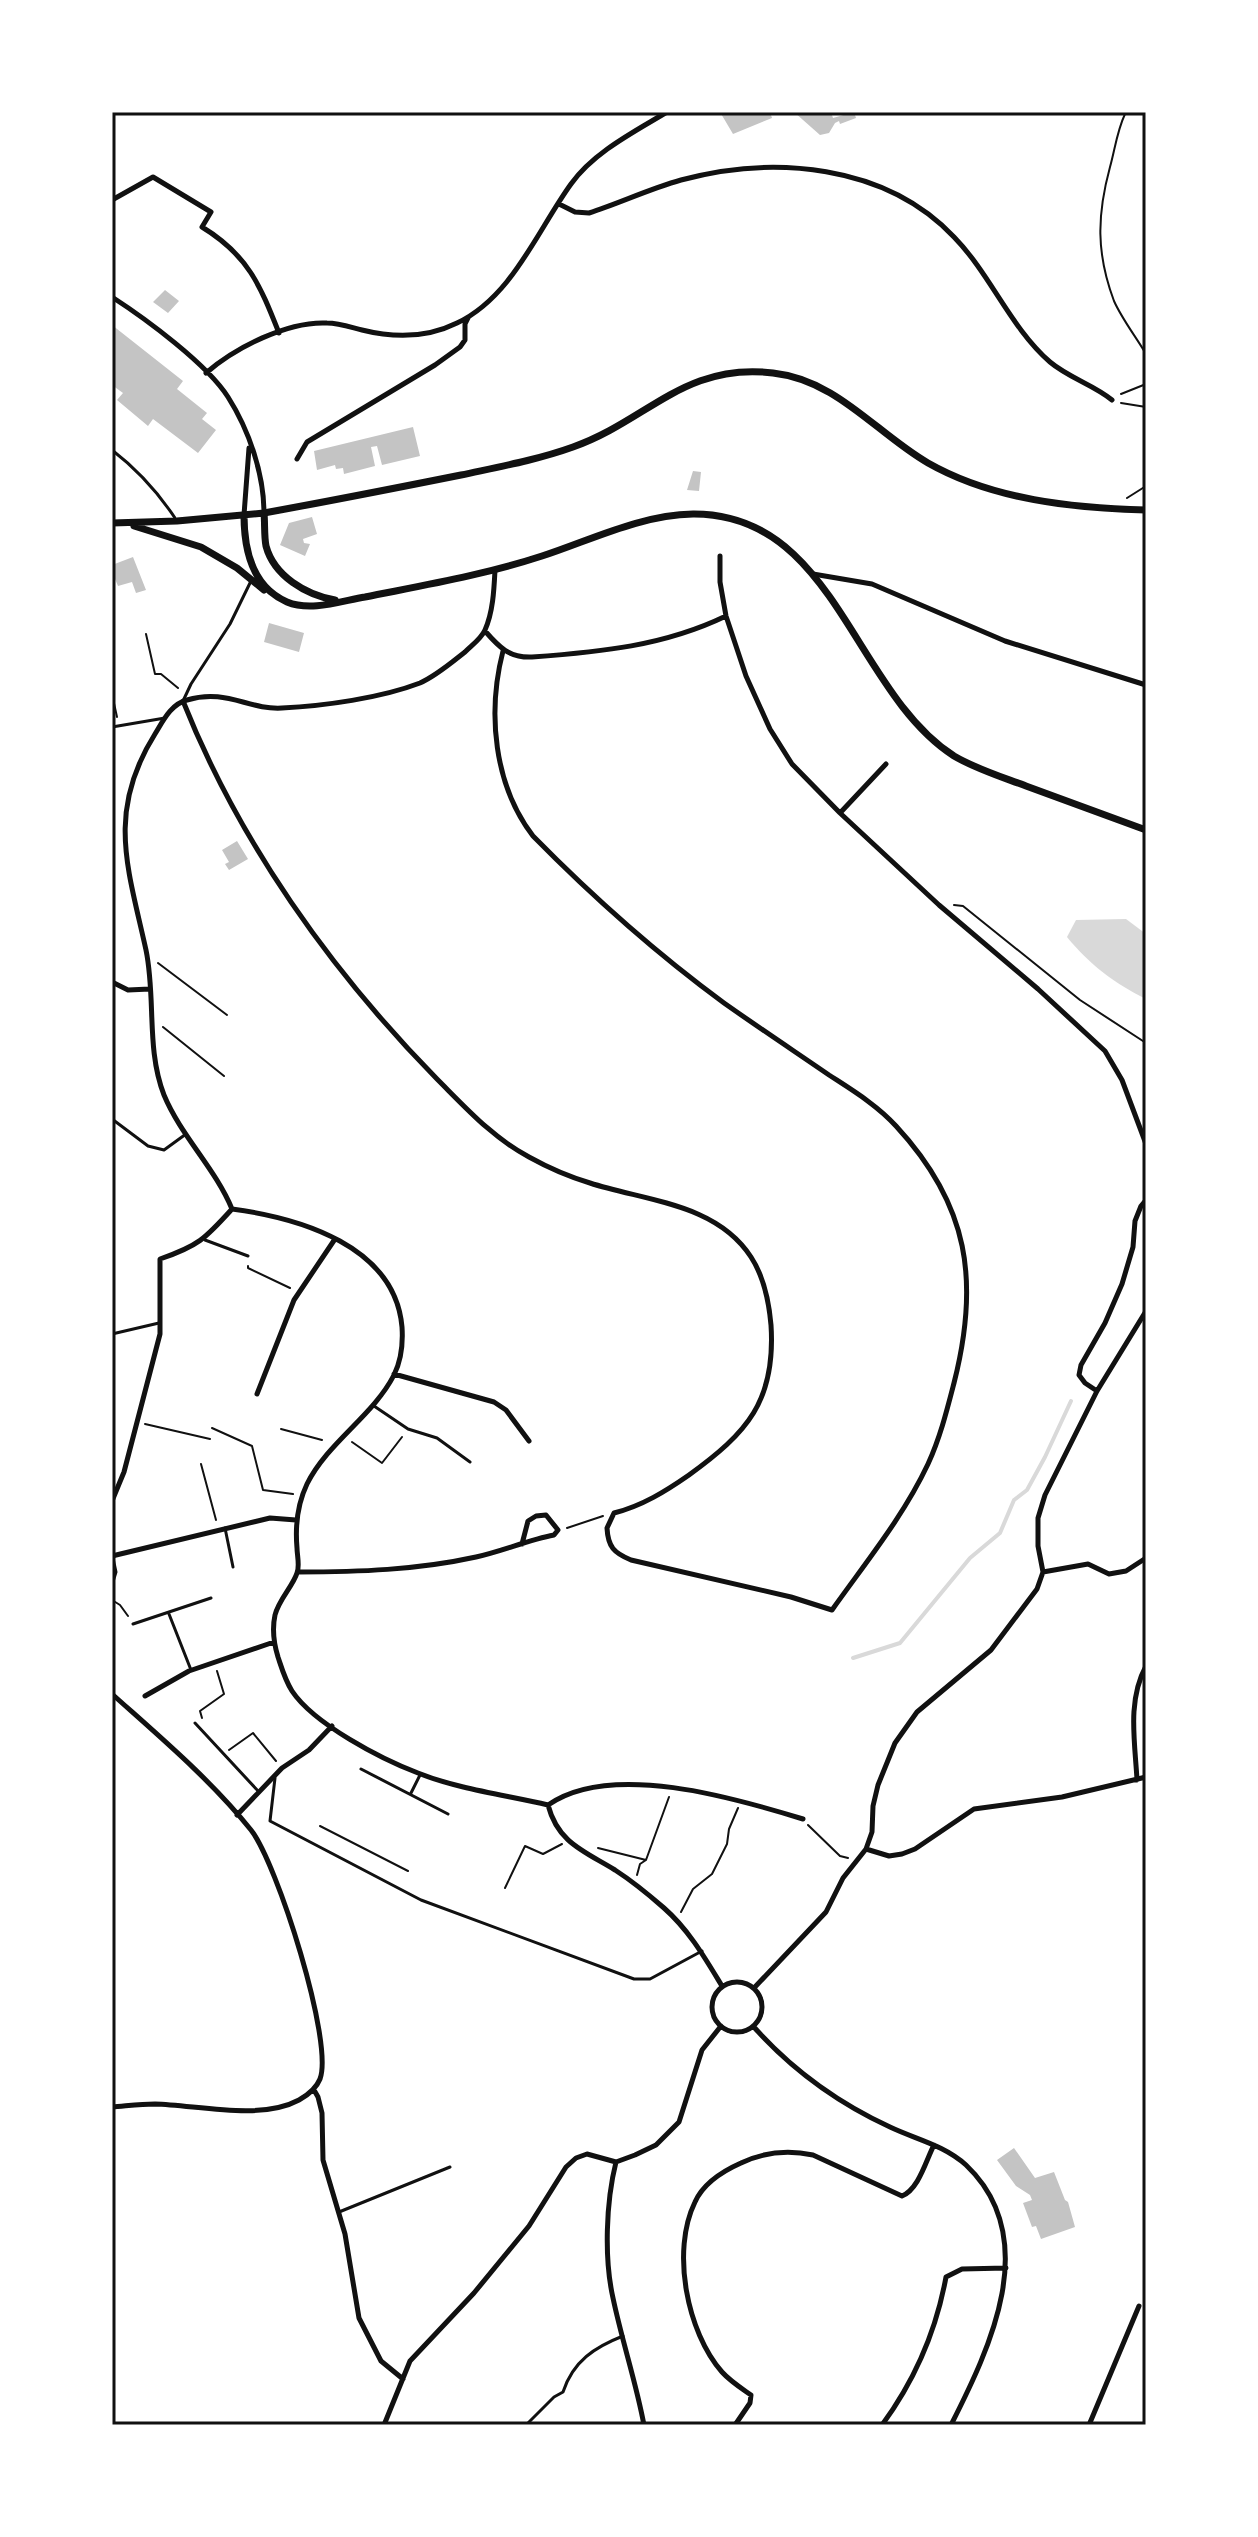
<svg xmlns="http://www.w3.org/2000/svg" width="1258" height="2537" font-family="Raleway,sans-serif">
<style>
.water{fill:#d9d9d9}
.lines{fill:none;stroke-linecap:round;stroke-linejoin:round}
.stream{stroke:#d9d9d9;stroke-width:4}
.building{fill:#c4c4c4}
.path{stroke:#111;stroke-width:2}
.service{stroke:#111;stroke-width:3}
.minor{stroke:#111;stroke-width:5}
.tertiary{stroke:#111;stroke-width:7}
.secondary{stroke:#111;stroke-width:7}
.neatline{fill:none;stroke:#111;stroke-width:3}
</style>
<rect width="100%" height="100%" fill="#fff"/>
<path class="water" d="M1126 919 1146 934V999C1114 983 1090 965 1067 937L1076 920Z"/>
<g class="lines">
<path class="stream" d="M853 1658 900 1643 970 1558 1000 1533 1014 1500 1027 1490 1045 1457 1071 1401"/>
</g>
<path class="building" d="M720 112H770L772 118 733 134Z
M794 112H831L833 118 854 112 856 118 840 124 839 121 835 123 829 133 820 135Z
M165 290 179 301 168 313 153 302Z
M112 325 183 381 177 389 207 413 202 419 216 430 198 453 153 419 148 426 117 400 123 393 112 385Z
M413 427 420 456 382 465 377 446 371 447 375 466 344 474 343 468 336 469 335 465 317 470 314 451Z
M693 471 701 472 699 491 687 490Z
M312 517 317 534 303 539 304 543 310 544 305 556 280 545 289 523Z
M133 557 146 590 136 593 132 582 118 586 112 572V565Z
M269 623 304 633 299 652 264 642Z
M237 841 248 859 229 870 225 864 229 862 222 850Z
M1014 2148 1035 2178 1054 2172 1065 2200 1068 2202 1075 2227 1041 2239 1036 2226 1032 2227 1023 2203 1032 2200 1030 2195 1016 2186 997 2160Z"/>
<g class="lines">
<path class="path" d="M1125 114C1117 131 1115 149 1110 167 1097 215 1096 253 1114 301 1122 319 1136 337 1146 354
M1121 394 1146 384
M1121 403 1146 407
M1127 498 1146 486
M146 634 155 674H161L178 688
M112 694 117 717
M954 905 963 906 1080 1000 1146 1043
M158 963 227 1015
M163 1027 224 1076
M248 1266V1268L290 1288
M145 1424 210 1439
M212 1428 252 1446 263 1490 293 1494
M281 1429 322 1440
M352 1442 382 1463 402 1437
M201 1464 216 1520
M567 1528 603 1516
M112 1600 120 1605 128 1616
M202 1718 200 1711 224 1694 217 1671
M229 1750 253 1733 276 1761
M808 1825 840 1856 848 1858
M320 1826 408 1871
M598 1848 646 1860
M637 1875 640 1864 646 1860 669 1797
M505 1888 525 1846 543 1854 562 1844
M681 1912 693 1889 712 1874 727 1844 729 1829 738 1808"/>
<path class="service" d="M112 450C138 470 157 491 175 518
M183 701 191 684 230 624 250 583
M112 727 165 718
M112 1119 148 1146 164 1150 186 1134
M205 1240 248 1256
M112 1334 159 1323
M374 1406 408 1429 437 1438 470 1462
M225 1528 233 1567
M112 1585 116 1572 113 1558
M169 1614 191 1670
M133 1624 211 1598
M195 1723 259 1792
M361 1769 448 1814
M275 1778 270 1821 421 1900 634 1979H650L702 1951
M411 1793 420 1775
M339 2212 450 2167
M526 2425 554 2397 563 2392C573 2361 595 2347 623 2336"/>
<path class="minor" d="M112 200 153 177 211 212 202 227C248 255 260 285 279 333
M559 204 575 212 589 213C620 203 649 189 681 180 773 155 885 164 954 237 991 275 1010 327 1050 362 1069 378 1094 385 1112 400
M112 297C146 319 207 364 228 397 249 430 264 474 264 513
M206 373C235 348 287 321 327 323 339 323 350 327 362 330 394 338 427 338 457 323 512 297 537 231 571 184 594 152 634 132 667 112
M297 459 307 442 435 365 460 347 465 340V324L468 318
M244 515 249 448
M720 556V582L726 616 746 676 770 729 792 764 840 813 939 905 1038 989 1105 1051 1122 1080 1146 1144
M813 574 872 584 1005 641 1146 685
M485 631C499 647 509 658 532 657 600 652 664 646 726 616
M183 701C239 842 331 971 437 1079 466 1108 493 1138 529 1157 547 1167 570 1177 590 1183 645 1201 716 1203 751 1257 764 1277 769 1302 771 1325 776 1401 747 1433 689 1475 666 1491 642 1506 614 1513L607 1528C608 1547 614 1553 631 1560L791 1597 832 1610C866 1562 903 1517 928 1464 940 1438 947 1410 954 1383 980 1281 969 1205 896 1126 877 1105 852 1090 829 1075 794 1051 758 1027 724 1003 656 953 592 896 533 836 494 785 487 713 503 651
M840 813 886 764
M112 982 128 990 150 989
M232 1209C300 1218 395 1246 402 1327 403 1342 401 1361 394 1375 373 1416 328 1442 307 1484 297 1505 295 1525 297 1548 297 1555 300 1566 297 1573 293 1586 279 1599 275 1615 272 1629 274 1644 278 1657 282 1669 285 1680 292 1691 314 1724 381 1759 418 1773 458 1789 505 1795 548 1805 558 1843 584 1851 615 1870 632 1881 648 1894 664 1908 689 1930 705 1958 722 1986
M232 1209C215 1168 181 1136 164 1095 146 1049 156 998 146 950 128 868 106 812 155 734 163 721 171 704 187 700 226 688 248 710 282 708 324 706 381 698 420 683 436 676 451 663 465 652 472 645 481 639 485 630 493 612 494 590 495 570
M394 1374 494 1402 506 1410 529 1441
M1097 1391 1085 1383 1079 1375 1081 1365 1105 1323 1122 1284 1133 1247 1135 1221 1141 1206 1146 1200
M257 1394 294 1300 335 1239
M112 1501 124 1472 160 1334V1259C198 1246 205 1239 232 1209
M112 1556 270 1518 296 1520
M298 1572C358 1572 417 1570 476 1557 503 1551 528 1540 554 1535L558 1530 546 1515 536 1516 528 1521 522 1544
M1043 1572 1088 1564 1109 1574 1126 1571 1146 1558
M112 1694C160 1737 211 1780 251 1830 277 1863 334 2042 320 2079 316 2089 308 2095 299 2100 260 2121 197 2105 155 2104 140 2104 126 2106 112 2107
M145 1696 189 1671 274 1642
M1137 1780C1135 1742 1127 1701 1146 1666
M548 1805C610 1761 735 1798 803 1819
M237 1815 282 1768 309 1750 332 1726
M866 1849 889 1856 902 1854 915 1849 974 1809 1062 1797 1146 1777
M712 2007a25 25 0 1 1 50 0a25 25 0 1 1-50 0Z
M754 1988 826 1912 843 1878 866 1849 872 1832 873 1806 878 1785 895 1743 917 1712 991 1650 1037 1589 1043 1572 1038 1546V1518L1045 1495 1097 1391 1146 1311
M753 2026C792 2070 836 2102 890 2127 915 2139 944 2145 966 2165 1043 2238 990 2348 951 2425
M314 2090 318 2097 322 2113 323 2160 345 2234 359 2318 381 2361 403 2379
M616 2162C606 2202 604 2258 613 2298 622 2341 636 2382 644 2425
M384 2425 410 2361 474 2293 529 2226 566 2167 576 2158 587 2154 616 2162 635 2155 656 2145 679 2122 702 2050 721 2026
M735 2425 750 2403 751 2395C741 2388 730 2381 722 2372 687 2332 671 2251 695 2202 703 2184 723 2171 741 2163 764 2152 789 2150 813 2155L902 2196C919 2189 926 2160 934 2145
M882 2425C915 2380 936 2332 946 2277L962 2269 1006 2268
M1089 2425 1139 2306"/>
<path class="tertiary" d="M264 513C330 501 396 488 461 475 498 467 537 460 573 447 647 421 685 362 773 373 837 380 876 433 928 463 993 500 1073 508 1146 510"/>
<path class="secondary" d="M244 515C244 549 252 587 287 602 311 612 341 601 365 597 425 585 484 575 542 556 591 540 640 515 693 514 835 513 853 691 954 756 976 769 1002 777 1026 786 1066 801 1106 815 1146 830
M112 523 177 521 264 513C265 523 264 536 266 546 274 576 306 595 335 600
M134 526 201 547 237 568 264 590"/>
</g>
<rect width="1258" height="2537" fill="none" stroke="#ffffff" stroke-width="228"/>
<rect x="114" y="114" width="1030" height="2309" class="neatline"/>
</svg>
